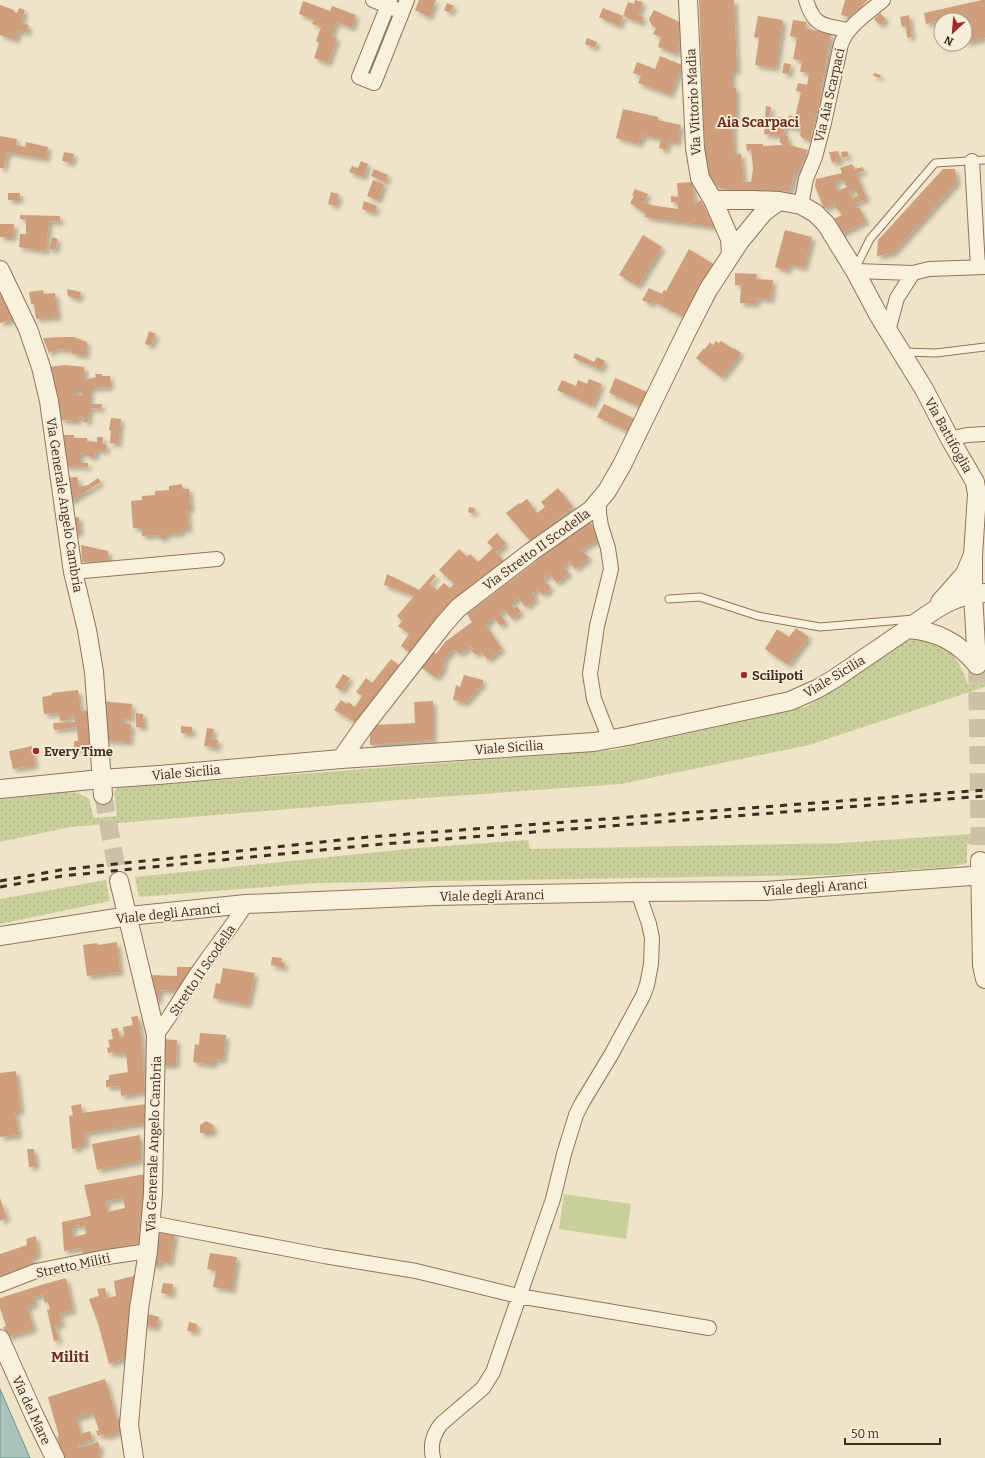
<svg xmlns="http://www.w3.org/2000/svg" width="985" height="1458" font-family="Bitter,serif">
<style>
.grass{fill:url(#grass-dots)}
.pitch{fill:#c9cf9b}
.water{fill:#a9c4bc;stroke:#6f938a}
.building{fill:#cf9f7d;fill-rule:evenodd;filter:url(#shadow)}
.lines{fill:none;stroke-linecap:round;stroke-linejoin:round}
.tertiary-tunnel{stroke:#ccc0a6;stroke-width:18;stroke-dasharray:18 9;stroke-linecap:butt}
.service-casing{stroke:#8d765c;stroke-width:9}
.minor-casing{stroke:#8d765c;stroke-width:16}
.tertiary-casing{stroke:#8d765c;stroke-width:20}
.service{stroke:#faf1dc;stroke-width:7}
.minor{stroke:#faf1dc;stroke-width:14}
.tertiary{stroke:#faf1dc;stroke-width:18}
.rail{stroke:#3d2e20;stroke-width:3;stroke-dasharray:7 7;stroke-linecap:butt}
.poi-dot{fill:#9e2a2b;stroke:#f7eed8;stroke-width:1.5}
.labels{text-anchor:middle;stroke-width:3.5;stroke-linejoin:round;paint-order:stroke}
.street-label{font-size:13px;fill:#3d2e20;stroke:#f7eed8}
.poi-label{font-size:13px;font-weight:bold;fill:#3d2e20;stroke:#f7eed8;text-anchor:start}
.neighbourhood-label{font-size:14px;font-weight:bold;fill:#6b2e1e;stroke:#f7eed8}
.quarter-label{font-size:15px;font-weight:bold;fill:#6b2e1e;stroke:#f7eed8}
</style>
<defs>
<pattern id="grass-dots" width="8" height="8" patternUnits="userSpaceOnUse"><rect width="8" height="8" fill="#c9cf9b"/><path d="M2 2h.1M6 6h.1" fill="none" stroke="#aeb285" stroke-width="1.8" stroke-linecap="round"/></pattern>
<filter id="shadow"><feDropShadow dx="3.5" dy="3.5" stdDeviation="2" flood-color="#0004"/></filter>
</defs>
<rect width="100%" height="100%" fill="#f0e4c8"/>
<path class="grass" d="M920 638C950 647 957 655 968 684L985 678V687L809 745 621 784 411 799 70 827 0 842V799L67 792 78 793 89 799 94 818 117 816 114 792 117 788 613 750 798 709 810 705 906 640Z
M985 833V842L967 844V863L950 867 832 875 317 883 139 897 135 877 418 848 528 840 530 849 842 843Z
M106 880 110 901 0 924V899Z"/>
<path class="pitch" d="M564 1194 631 1204 626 1239 559 1229Z"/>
<path class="water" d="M0 1389 30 1458H0Z"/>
<path class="building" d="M419 0H436L429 17 415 10Z
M635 0 643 2 638 15 644 17 641 23 623 16 619 26 599 17 603 8 623 16 628 2 634 4Z
M699 0H734L737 71H732V88H736V122H733L734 154H741L744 182H751L753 168 751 150 747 151 746 144H763V146L782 145V143H780V136L764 134 766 106 771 107 769 123 778 125 779 117 788 119 789 115 795 117 801 92 796 91 798 83 807 85 809 73 800 72 802 61 793 59 797 38 790 36 793 20 807 22 805 28 831 34 819 104 810 141 802 138 800 135 801 130 786 125 783 136H788L789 145 808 150 798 173H795L790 191 758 192 722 189 714 184 709 177 705 156Z
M845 0H868L849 17 841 15Z
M982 0H985V38L965 43V20H941L940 41 936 21 926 24 924 13Z
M303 1 330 11 332 6 356 15 352 28 336 22 331 36 337 38 328 63 314 58 319 43 316 41 321 27 312 24 314 20 299 14Z
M447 3 454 6 450 13 444 10Z
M0 5 14 10V12L17 13 19 8 25 10 21 23 29 25 27 33 19 30 16 40 0 35Z
M654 10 679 22 680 42 676 54 658 47 661 37 653 34 656 28 652 26 649 19Z
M880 13 886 19 880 25 874 19Z
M909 15 912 37 907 38 906 26 902 27 900 17Z
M758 16 783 20 776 68 755 65 759 38 754 37Z
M587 38 597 42 595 48 585 44Z
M941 44H955V45L942 48Z
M660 56 682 65 670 95 638 83 641 76 633 73 637 62 655 69Z
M784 63 791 64 789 74 782 73Z
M874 73 881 75 880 78 873 76Z
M623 109 658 117V120L681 125 677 143 668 141 666 150 659 148 661 139 643 135 642 140H640L639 144 616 138Z
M0 136 17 139 16 145 25 147 26 142 48 147 46 159 7 152 4 168H0Z
M838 151 841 160 832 163 829 152Z
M847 151 849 156 843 158 841 152Z
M64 152 74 154 72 163 62 161Z
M361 161 368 164 363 177 349 172 352 166 358 168Z
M852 164 855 169 863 167 864 171 856 174 867 199 855 203 857 208 859 207 866 221 837 236 829 221 842 215 839 210 838 211 834 204 824 209 815 186 816 179 842 173 840 168ZM843 180 847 187 837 191 835 181ZM855 189 858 196 852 198 849 192Z
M374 169 388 175 386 182 371 176Z
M943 169H955L957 182 893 253 877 256 878 240Z
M373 180 384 184 378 200 367 196Z
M692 182 695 203 701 200 714 227 644 217 646 214 630 203 634 196 632 195 635 189 648 194 644 202 651 205 678 209V203L671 202V196L678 197 677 183Z
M331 192 339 194 336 206 328 204Z
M8 193H20V200H8Z
M364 201 377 206 374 213 362 209Z
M20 215 60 216V222L49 221 46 251 19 247 20 234H26V220L20 219Z
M0 224H14L13 238 0 237Z
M785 230 812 237 804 268 789 264 787 271 775 267Z
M643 235 662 247 638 286 619 275Z
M52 237 58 239 55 250 49 249Z
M689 249 715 265 685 318 653 301 651 304 642 300 649 288 662 294 664 290 666 291Z
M735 273 757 274 756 279 773 280 771 300 757 298 756 304 740 303 741 285H735Z
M67 289 81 292 79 299 68 296Z
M0 290 15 319 0 323Z
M43 290 44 294 55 293 58 317 36 319 34 304H31L29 292Z
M149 331 156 334 151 346 145 344Z
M61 337H74L87 342 86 355 72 354V350L57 349 49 353 43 338Z
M716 341 719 343 721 341 733 349 734 348 741 353 722 378 696 358 704 348 705 349 710 342 713 345Z
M575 353 594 362 597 357 605 361 601 370 573 358Z
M65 365 84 367 85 380 96 377 95 374H102V376H110V387L90 388V404H102L101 409 90 408 88 422H83L84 417 79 416 78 421 61 420 49 367ZM75 390H82V395H75Z
M615 378 647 392 640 407 609 393Z
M589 379 602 384 592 406 557 390 562 380 576 386 578 380 587 384Z
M604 404 635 419 629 432 597 417Z
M111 418 121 419 118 444 110 443 111 431 109 430Z
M60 435H74V438H87V441L97 442V437H103L102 444 107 445 106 451 96 450 95 457 87 456V454L80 453V463H88V467L64 466Z
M77 477 79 487 88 485 98 478 101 482 66 504 63 478Z
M182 484 183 489H189L191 509H187L189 529H181L182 533 165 534 166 538H159L158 535 142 536 141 528H133L131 501 142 500V496L155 495V491L169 490V486Z
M558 488 573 507 555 521 558 524 533 544 506 513 519 503 520 504 527 499 537 513 545 507 541 502Z
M469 507 475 508 474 514 468 512Z
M79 517 80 533H71L69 518Z
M590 520 598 540 581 549 589 558 575 569 569 561 563 566 569 573 557 583 549 574 543 579 551 588 543 595 538 589 532 593 536 599 526 607 518 598 511 604 514 608 517 606 521 612 512 619 504 609 499 613 506 622 501 626 493 617 486 625 502 649 488 660 480 651 476 655 471 651 473 649 471 646 460 654 453 649 444 660 443 669 436 678 422 668 433 652 436 654 445 642 472 622 467 614Z
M497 533 506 544 496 552 507 565 413 655 401 646 409 634 398 626 402 621 397 616 414 596 384 585 387 574 419 590 433 574 436 576 430 584 437 590 444 583 450 588 454 584 439 570 459 549 467 557 470 554 478 562 493 548 487 542Z
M81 545 108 551 109 561 82 562Z
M796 628 809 637 788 665 765 649 777 629 789 637Z
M391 659 403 668 360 725 334 710 341 700 347 704 348 702 355 707 362 696 356 692 366 678 372 683Z
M343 674 350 678 342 691 335 687Z
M464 675 483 680V683L465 703 453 700 456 685 460 687Z
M78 690 81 711 89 710 91 739H90V749H74V741H78L77 727 54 730 53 723 75 722 74 716 67 717 68 720 60 721 59 713 44 714 42 697 52 695V693Z
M101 701 132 704 131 719 122 718V723L131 724 130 742 104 740Z
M433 701V740L370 745V731H374V725L415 723 414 702Z
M136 713 143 714 144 727H136Z
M181 726 192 727V734L181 733Z
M207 728 214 729 212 739 218 740 217 748 204 746Z
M32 746 35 765 13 769 9 751Z
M117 942 120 972 87 976 83 945 97 943 98 945Z
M272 957 282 958 281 962 285 963 284 968 271 965Z
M177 967H195L180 991 159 990V1000L153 1001 150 975 177 976Z
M223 968 255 973 248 1005 213 998 216 983 220 984Z
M138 1016 142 1042 145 1092 121 1096 120 1086 106 1087V1080H109V1075L128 1072 126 1053 115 1054 114 1052 108 1053 107 1048 110 1047 108 1040 113 1039 111 1029 118 1028 120 1037 124 1036 123 1027 133 1025 131 1017Z
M200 1033 226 1035 223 1060 217 1059 211 1065 193 1062 195 1044 199 1045Z
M162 1039 177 1040 176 1065H161Z
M16 1071 21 1111H15L19 1135 0 1137V1073Z
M81 1104 82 1113 146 1104V1123L85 1133 86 1145H79L80 1148 72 1149 69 1116 73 1115 71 1106Z
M206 1121 213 1125V1133H200V1125Z
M140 1135V1161L97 1170 92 1144Z
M27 1149H34L36 1166 29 1167Z
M145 1174 144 1204H143L144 1217 140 1218 141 1227H138L140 1243 83 1255 82 1248 64 1251 62 1222 90 1216 91 1215 84 1185ZM123 1198 125 1208 107 1212 106 1201ZM80 1225V1227L85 1226 86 1234 73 1237 72 1229 74 1228V1226Z
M0 1198 7 1218 0 1221Z
M157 1230 175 1233 170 1263 160 1261 159 1266 151 1264Z
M36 1236 38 1255 31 1257 34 1265 0 1277V1254L27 1245 26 1239Z
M210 1253 237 1257 232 1290 213 1287 216 1271 207 1269Z
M137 1275 128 1357 109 1364 98 1323 89 1299 99 1296 97 1289 105 1288 107 1298 116 1296 114 1281Z
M66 1278 73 1310 59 1314 62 1324 55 1326 59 1340 54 1341 47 1310 50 1309 48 1302 45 1303 43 1295 33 1297 35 1304 27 1307 34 1329 7 1337 3 1327 6 1326 0 1308V1298L41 1285Z
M163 1283 173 1284 172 1295 161 1293Z
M144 1313 159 1317 156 1328 141 1324Z
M189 1322 197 1324 196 1332 187 1331Z
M105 1379 117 1419 124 1417 122 1431 104 1437 103 1434 98 1436 96 1431 99 1430 93 1413 76 1418 81 1434 90 1431 93 1439 78 1445 79 1448 98 1442 101 1451H98L100 1458H64L57 1437 59 1436 48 1397Z"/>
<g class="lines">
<path class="tertiary-tunnel" d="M977 665 980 861
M103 795 119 881"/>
<g class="service-casing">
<path id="service" d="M855 269 870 239 935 163 985 160
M903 352 936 353 985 347
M669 599 700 597 758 616 820 627 914 619"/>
</g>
<g class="minor-casing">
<path id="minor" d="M373 0 395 9
M390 0 359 77 374 83 407 0
M806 0C814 27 823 25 848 30
M972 161 978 267
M801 205 806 179 815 157 824 123 841 44C848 25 867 14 883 0
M855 271 913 273 929 269 985 267
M888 331 897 298 913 273
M950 439 967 435 985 434
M599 501V513L601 526 608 548 611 569 597 626 590 674 594 699 610 740
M73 572 217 559
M156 1035C173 1014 185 990 200 969 215 947 232 927 246 904
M151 1223 324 1256 416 1271 518 1296 709 1328
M0 1285 36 1271 101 1258 148 1251
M433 1458C430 1444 433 1435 441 1424L483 1388 493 1372 553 1199 564 1154 576 1115 582 1103 611 1055 643 996 647 985 651 964 652 938 649 924 638 892"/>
</g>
<g class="tertiary-casing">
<path id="tertiary" d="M688 0 695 148 700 178 713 200 730 239 731 254
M713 200H754L779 201 801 205 815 213 826 224 855 271 879 316 924 389 950 439 975 482 977 494 973 556V593L977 665
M0 270 28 329 41 367 49 401 73 572 87 630 94 672 103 795
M940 602 965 574 972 557
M907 629C937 631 958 642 977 665
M341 759 365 725 443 625 458 608 531 552 591 510 607 491 622 465 687 331 708 290 740 241 764 212 779 201
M0 789 101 779 159 775 341 759 594 742 628 736 790 701 817 689 834 679C856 664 878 649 900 634 928 615 950 594 985 593
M980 861 982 965 985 979
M119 881 156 1035 153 1194 148 1251 139 1309 129 1425 134 1458
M0 936 129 916 246 904 434 896 638 892 766 891 985 875
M0 1339 34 1415 55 1458"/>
</g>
<use href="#service" class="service"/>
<use href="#minor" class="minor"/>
<use href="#tertiary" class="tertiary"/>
<path class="rail" d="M0 881 60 870 369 837 985 790
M0 887 62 876 371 845 985 796"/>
</g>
<g class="poi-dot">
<circle cx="744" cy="675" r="4"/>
<circle cx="36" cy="751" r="4"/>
</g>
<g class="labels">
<g class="street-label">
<text transform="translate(829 95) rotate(-77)" y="5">Via Aia Scarpaci</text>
<text transform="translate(693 102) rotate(-93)" y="5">Via Vittorio Madia</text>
<text transform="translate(949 435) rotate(61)" y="5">Via Battifoglia</text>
<text transform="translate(65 505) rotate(81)" y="5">Via Generale Angelo Cambria</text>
<text transform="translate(536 549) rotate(-36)" y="5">Via Stretto II Scodella</text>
<text transform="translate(834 676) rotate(-31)" y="5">Viale Sicilia</text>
<text transform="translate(509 747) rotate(-4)" y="5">Viale Sicilia</text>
<text transform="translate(186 772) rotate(-5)" y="5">Viale Sicilia</text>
<text transform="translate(815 887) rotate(-4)" y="5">Viale degli Aranci</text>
<text transform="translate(492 895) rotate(-1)" y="5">Viale degli Aranci</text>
<text transform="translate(168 913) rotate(-6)" y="5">Viale degli Aranci</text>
<text transform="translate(202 970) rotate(-56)" y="5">Stretto II Scodella</text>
<text transform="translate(153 1144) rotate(-88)" y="5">Via Generale Angelo Cambria</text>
<text transform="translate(73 1265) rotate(-12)" y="5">Stretto Militi</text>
<text transform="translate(32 1410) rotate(65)" y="5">Via del Mare</text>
</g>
<g class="poi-label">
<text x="752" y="680">Scilipoti</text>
<text x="44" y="756">Every Time</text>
</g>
<g class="neighbourhood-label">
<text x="758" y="127">Aia Scarpaci</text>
</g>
<g class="quarter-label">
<text x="70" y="1362">Militi</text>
</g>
</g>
<g transform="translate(953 32) rotate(206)"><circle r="19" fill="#f7eed8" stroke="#ada18e"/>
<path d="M0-3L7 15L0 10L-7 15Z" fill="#9e2a2b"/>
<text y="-6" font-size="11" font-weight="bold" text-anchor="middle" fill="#3d2e20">N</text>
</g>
<path d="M845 1438v6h95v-6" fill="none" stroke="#3d2e20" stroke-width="2"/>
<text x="851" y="1438" font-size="12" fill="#3d2e20" stroke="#f7eed8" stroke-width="3" paint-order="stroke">50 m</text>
</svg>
